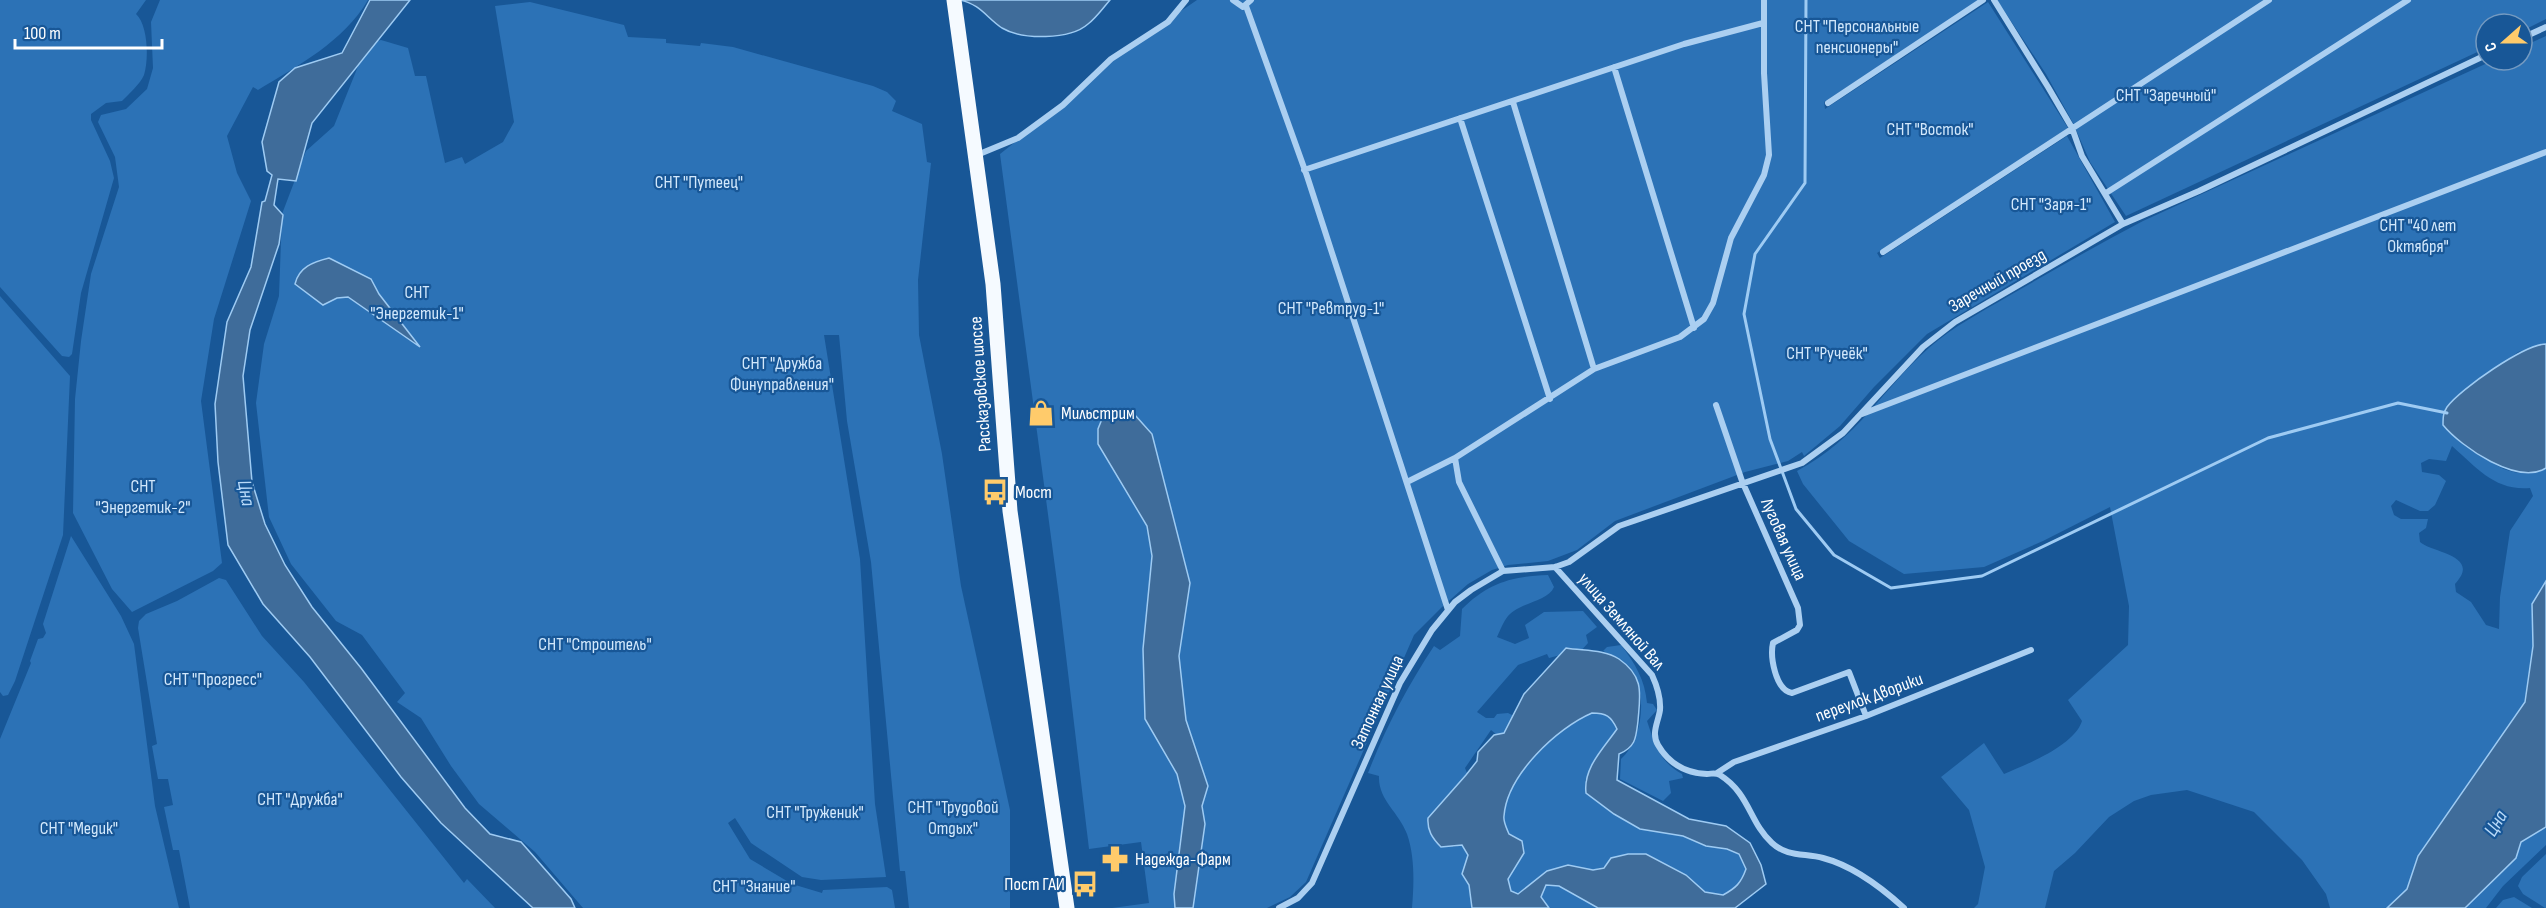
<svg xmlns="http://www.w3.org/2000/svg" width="2546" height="908" font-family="'Sofia Sans Condensed',sans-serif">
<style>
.green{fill:#2c72b6;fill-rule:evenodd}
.water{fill:#3f6c9a;stroke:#9ecbf3;stroke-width:1.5;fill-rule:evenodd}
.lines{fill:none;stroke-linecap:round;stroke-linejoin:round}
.stream{stroke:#9ecbf3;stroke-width:3}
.street{stroke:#abcff1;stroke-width:6}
.primary{stroke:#f5faff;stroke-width:15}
.labels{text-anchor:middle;stroke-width:4.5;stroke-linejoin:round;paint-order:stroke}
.park-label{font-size:18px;fill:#d2e8fc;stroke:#185797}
.street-label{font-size:18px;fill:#fff;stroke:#185797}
.poi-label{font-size:18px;fill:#fff;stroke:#185797;text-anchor:start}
.water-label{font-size:20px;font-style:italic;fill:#b8d9f8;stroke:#185797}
</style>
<rect width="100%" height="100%" fill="#185797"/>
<path class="green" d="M0 0H146L136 14C148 25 149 59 144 75 140 84 129 94 122 101L106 103 91 114V120L110 161 114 178 81 293 72 354 69 357 62 356 0 287Z
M160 0H368C343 42 299 65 258 90L253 87 227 136 237 173 251 201 214 319 201 401 222 563 213 571 132 612 112 589 73 513 75 399 81 341 91 274 119 187 115 157 98 122 101 115 126 109 147 89 153 68 151 22Z
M1197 0H1980L1824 102 1825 109 1988 2 2068 128 1877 253 1880 258 2067 136 2115 222 1927 334 1874 387 1840 426 1804 456 1802 452 1788 461 1745 472 1615 521 1577 550 1548 561 1508 565 1492 570 1468 584 1442 607 1414 635 1306 882 1290 897 1267 908H1112L1149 903 1141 842 1089 849 1059 597 1000 154 1074 95 1111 59Z
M1997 0H2546V19L2522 31V24H2486V48L2126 216 2090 162 2073 123 2046 74Z
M530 2 624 25 628 37 666 39V43L700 46 701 43 733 47 873 86 887 92 896 101 892 111 922 124 927 162 931 163 918 280 919 335 942 454 961 586 1010 810V908H909L905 871H900L871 562 847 421 839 335H824L860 559 875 804 886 877 821 880 802 877 751 843 735 818 728 823 750 859 792 884 822 893 823 890 887 887 892 890 895 908H583L535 852 479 804 451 766 421 718 397 702 405 693 362 635 336 621 291 564 269 517 256 403 264 344 279 296 282 214 306 151 334 126 367 44 381 40 408 48 415 76H426L445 163 462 157 465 164 503 142 514 122 495 6Z
M2546 36V344L2518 352 2453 401C2463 418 2473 441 2486 457 2500 472 2529 479 2546 468V581L2532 604 2533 646 2525 702 2418 856 2407 889 2387 908H2330L2326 894 2302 860 2254 812 2187 790 2151 795 2134 801 2109 817 2075 853 2054 871 2045 908H1974L1978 904 1985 867 1969 810 1941 777 1984 743 2004 774C2027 764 2074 746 2082 721L2068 700 2128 645 2129 606 2110 507 2043 541 1984 567 1904 574 1849 541 1803 484 1797 471C1860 437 1880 391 1930 347 1953 327 1981 312 2007 297 2052 271 2097 245 2143 221L2494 60H2522V47ZM2452 446C2477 468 2495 491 2530 488L2533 496 2510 531 2500 597 2499 629 2486 625 2471 602 2456 592 2455 584C2482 555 2432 553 2420 542L2419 533 2426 528 2428 519H2401L2394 515 2391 506 2396 500 2420 511H2428L2435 505 2446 481 2439 475 2422 472 2421 463 2429 459 2446 461Z
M0 296 70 376 63 535 15 681 8 695 3 696 0 692Z
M71 536 121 616 134 644 155 806 179 908H0V739L31 663 30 661 38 639 43 638 46 633 43 624Z
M1548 575 1554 587C1548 602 1520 602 1508 616 1503 622 1500 631 1497 637L1515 644 1529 638 1525 625 1544 612 1583 611 1597 627 1586 635 1588 643 1579 653H1568L1549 658 1547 654 1518 665 1477 712 1486 718H1494L1497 714 1508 713 1520 719 1503 740 1491 730 1465 768 1469 778 1453 847 1462 845 1468 855 1472 908H1412C1414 884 1415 857 1407 834 1399 812 1378 800 1379 776L1368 773C1386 727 1407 687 1434 646L1440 650 1460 636 1462 609C1488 583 1512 576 1548 575Z
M219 578 226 580 262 636 304 682 464 883 467 879 495 908H190L179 850H173L164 807 173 805 168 779H158L152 746 157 744 138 628 139 621 146 614 177 601Z
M1621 645C1635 663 1645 680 1647 703L1653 704 1657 710 1647 721C1655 745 1660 762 1682 774L1683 778 1669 781 1671 793 1663 801 1620 779 1621 759C1644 738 1649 688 1627 666 1620 659 1612 655 1603 651L1607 647Z
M1592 713C1606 713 1611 716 1617 729L1594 761 1585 781 1640 829 1683 836 1706 846 1727 849 1739 854 1746 869C1741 883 1736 888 1723 895L1705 892 1686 875 1646 854 1593 870 1568 865 1547 871 1518 894 1511 892 1508 879 1524 853C1516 843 1503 831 1503 817 1505 776 1558 728 1592 713Z
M2546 827V845L2503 886 2486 908H2465L2516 858 2521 842Z
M2546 854V908H2545L2523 894 2518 886 2522 877Z
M1546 885 1559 886 1684 908H1549L1541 897Z
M2514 897 2532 908H2496L2503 900Z"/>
<path class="water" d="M370 0H410L312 123 296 181 278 179 274 205 283 215 279 244 250 330 243 376 252 482 265 524 285 565 312 607 361 668 465 808 490 834 521 842 571 899 575 908H533L441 823 401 777 310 657 263 604 228 545 218 462 215 404 227 322 251 267 262 202 265 201 272 175 267 171 262 142 279 82 295 68 342 53Z
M960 0H1110C1103 8 1096 18 1088 24 1070 40 1022 40 1002 28 987 18 980 4 960 0Z
M329 258 371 279 379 294 420 347 348 297 337 298 323 305 295 284C299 267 313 262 329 258Z
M2546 344V468C2518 486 2461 447 2443 425 2443 418 2443 413 2447 407 2460 389 2525 344 2546 344Z
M1118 409 1134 414 1152 434 1190 583 1179 656 1186 720 1208 786 1202 806 1205 824 1193 908H1175L1174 894 1185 806 1177 774 1145 719 1143 649 1152 556 1147 526 1098 444V429L1104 414Z
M2546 581V827L2521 842 2516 858 2465 908H2387L2407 889 2418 856 2525 702 2533 646 2532 604Z
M1566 648C1583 651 1604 649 1619 659 1645 677 1640 695 1638 721 1636 737 1636 747 1619 754L1617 780 1689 819 1726 826 1750 843 1761 865 1766 884 1735 908H1598L1559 886 1546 885 1541 897 1549 908H1472L1469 885 1462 874 1468 855 1462 845 1441 847C1432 838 1427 830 1428 818L1466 775 1477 761 1478 752 1494 735 1504 733 1524 694ZM1592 713C1606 713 1611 716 1617 729 1603 749 1583 768 1586 793L1614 814 1640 829 1683 836 1706 846 1727 849 1739 854 1746 869C1741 883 1736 888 1723 895L1705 892 1686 875 1646 854H1628L1611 858 1604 868 1593 870 1568 865 1547 871 1518 894 1511 891 1508 879 1524 853 1522 841 1509 834C1507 829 1503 822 1504 816 1507 775 1557 728 1592 713Z"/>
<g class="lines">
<path class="stream" d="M1806 0 1805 183 1755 254 1744 314 1770 439 1796 509 1834 555 1891 588 1982 576 2268 438 2398 403 2447 413"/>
<path class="street" d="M1233 0 1243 7 1251 0
M1994 0 2048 87 2072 128 2082 156 2123 224
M1246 6 1307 176 1448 610
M2522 38 2546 27
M1614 67 1694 328
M1513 102 1594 369
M1828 103 1983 0
M1460 118 1550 399
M977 155 1018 138 1063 105 1111 59 1168 22 1186 0
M1304 170 1684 44 1763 23
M2106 193 2408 0
M1883 252 2269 0
M1716 405 1742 481 1798 608 1800 625 1797 630 1773 643C1770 656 1775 690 1792 693L1849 672 1866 716
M1862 414 2546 152
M1455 458 1594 369 1680 337 1704 319 1713 303 1731 238 1764 175 1769 155 1764 73V0
M1407 482 1455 458 1459 482 1503 571
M1555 567 1652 675C1657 686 1661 697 1660 710 1658 723 1651 733 1658 745 1669 764 1685 773 1707 774 1712 774 1715 772 1720 775 1750 794 1749 822 1772 843 1787 857 1805 853 1823 858 1854 866 1881 887 1904 908
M1717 773 1734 762 1866 716 2031 650
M1279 908 1298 898 1312 883 1400 683 1432 630 1455 602 1471 590 1503 571 1555 567 1569 562 1619 526 1802 463 1843 433 1923 347 1955 322 2123 224 2199 191 2486 55"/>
<path class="primary" d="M954 0 993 284 1010 511 1067 908"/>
</g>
<defs>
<g id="shop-bare" transform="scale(2.07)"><path d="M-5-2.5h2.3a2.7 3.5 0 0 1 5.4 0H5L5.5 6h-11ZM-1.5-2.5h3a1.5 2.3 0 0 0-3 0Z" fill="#ffcb6b" stroke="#185797" stroke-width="2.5" paint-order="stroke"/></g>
<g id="bus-bare" transform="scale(2.07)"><path d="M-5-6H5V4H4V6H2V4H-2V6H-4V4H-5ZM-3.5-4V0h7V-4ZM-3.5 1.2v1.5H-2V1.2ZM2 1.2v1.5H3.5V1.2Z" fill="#ffcb6b" stroke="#185797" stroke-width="2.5" paint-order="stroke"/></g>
<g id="pharmacy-bare" transform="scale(2.07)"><path d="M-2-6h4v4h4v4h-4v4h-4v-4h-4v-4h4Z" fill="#ffcb6b" stroke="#185797" stroke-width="2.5" paint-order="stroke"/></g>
</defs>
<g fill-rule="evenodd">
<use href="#shop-bare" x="1041" y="413"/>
<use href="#bus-bare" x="995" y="492"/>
<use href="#pharmacy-bare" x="1115" y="859"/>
<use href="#bus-bare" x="1085" y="884"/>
</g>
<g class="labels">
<g class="park-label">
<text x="1857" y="32">СНТ "Персональные<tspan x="1857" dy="21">пенсионеры"</tspan></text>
<text x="2166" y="101">СНТ "Заречный"</text>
<text x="1930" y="135">СНТ "Восток"</text>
<text x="699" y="188">СНТ "Путеец"</text>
<text x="2051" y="210">СНТ "Заря-1"</text>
<text x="2418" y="231">СНТ "40 лет<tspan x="2418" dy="21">Октября"</tspan></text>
<text x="417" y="298">СНТ<tspan x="417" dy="21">"Энергетик-1"</tspan></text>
<text x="1331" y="314">СНТ "Ревтруд-1"</text>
<text x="1827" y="359">СНТ "Ручеёк"</text>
<text x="782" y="369">СНТ "Дружба<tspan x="782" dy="21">Финуправления"</tspan></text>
<text x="143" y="492">СНТ<tspan x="143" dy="21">"Энергетик-2"</tspan></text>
<text x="595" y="650">СНТ "Строитель"</text>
<text x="213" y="685">СНТ "Прогресс"</text>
<text x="300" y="805">СНТ "Дружба"</text>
<text x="953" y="813">СНТ "Трудовой<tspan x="953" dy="21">Отдых"</tspan></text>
<text x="815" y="818">СНТ "Труженик"</text>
<text x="79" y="834">СНТ "Медик"</text>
<text x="754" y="892">СНТ "Знание"</text>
</g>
<g class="street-label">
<text transform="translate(1997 280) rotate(-30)" y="6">Заречный проезд</text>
<text transform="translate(980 384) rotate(-94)" y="6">Рассказовское шоссе</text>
<text transform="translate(1784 539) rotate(66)" y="6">Луговая улица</text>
<text transform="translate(1622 621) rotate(49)" y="6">улица Земляной Вал</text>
<text transform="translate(1869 697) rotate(-20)" y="6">переулок Дворики</text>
<text transform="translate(1377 702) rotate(-65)" y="6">Затонная улица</text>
</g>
<g class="poi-label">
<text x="1061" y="419">Мильстрим</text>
<text x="1015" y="498">Мост</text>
<text x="1135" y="865">Надежда-Фарм</text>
<text x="1065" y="890" text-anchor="end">Пост ГАИ</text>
</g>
<g class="water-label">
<text transform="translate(247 493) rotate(80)" y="7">Цна</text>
<text transform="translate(2495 823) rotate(-59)" y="7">Цна</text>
</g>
</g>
<g transform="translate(2504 42) rotate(249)"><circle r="28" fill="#185797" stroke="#749ac1" stroke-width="1.5"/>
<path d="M0-4.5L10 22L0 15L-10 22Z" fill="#ffcb6b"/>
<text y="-9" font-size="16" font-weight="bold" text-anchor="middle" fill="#ffffff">С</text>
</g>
<path d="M15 39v9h147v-9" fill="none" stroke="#ffffff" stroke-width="3"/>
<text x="24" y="39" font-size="18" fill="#ffffff" stroke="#185797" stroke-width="4.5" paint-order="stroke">100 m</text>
</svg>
